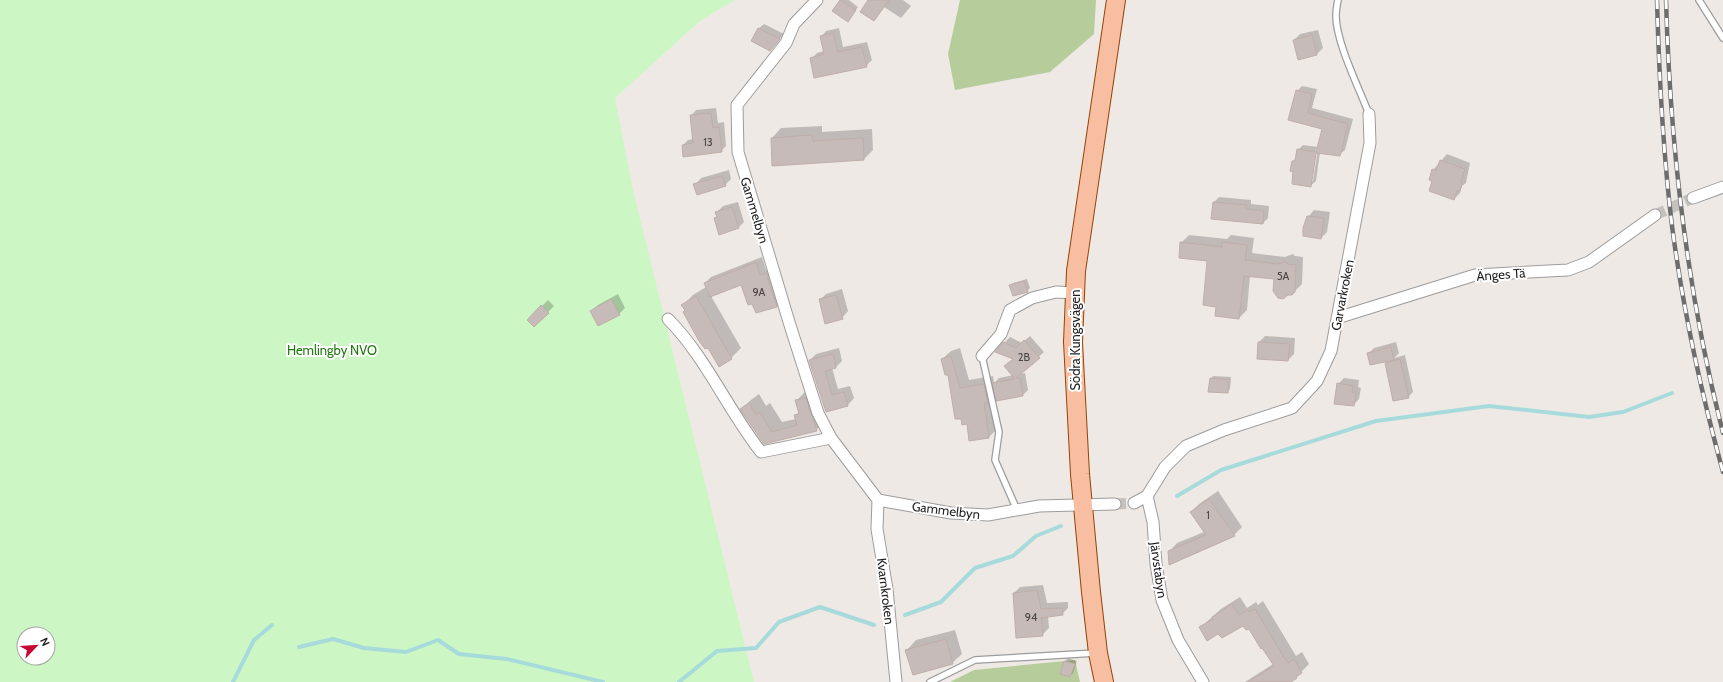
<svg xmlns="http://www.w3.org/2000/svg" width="1723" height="682" font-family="Cabin,sans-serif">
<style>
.forest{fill:#b6cd9b}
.park{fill:#ccf7c4;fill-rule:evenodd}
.shadow{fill:#0003;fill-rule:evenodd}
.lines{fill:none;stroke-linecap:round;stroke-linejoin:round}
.stream{stroke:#a7dbdb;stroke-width:4}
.building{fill:#c7bbb9;stroke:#c0ada8}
.street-tunnel{stroke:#c5c1bd;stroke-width:11;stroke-dasharray:11 5.5;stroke-linecap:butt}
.lane-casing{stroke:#9c9c9c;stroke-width:8}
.street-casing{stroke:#9c9c9c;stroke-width:13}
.primary-casing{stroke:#944305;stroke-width:20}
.lane{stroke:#fff;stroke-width:5.5}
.street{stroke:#fff;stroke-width:11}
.primary{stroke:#f8bea1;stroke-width:18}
.rail-casing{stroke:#6d6d6d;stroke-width:4.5}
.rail{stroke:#fff;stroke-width:3;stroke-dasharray:9;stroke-linecap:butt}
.labels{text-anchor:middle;stroke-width:4;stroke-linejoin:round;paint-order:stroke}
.number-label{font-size:11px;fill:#494646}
.street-label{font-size:13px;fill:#1f1f1f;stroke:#fff}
.park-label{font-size:13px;fill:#207a0f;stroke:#fff}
</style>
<rect width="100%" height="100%" fill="#efe9e5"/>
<path class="forest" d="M960 0H1096L1094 34 1050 72 955 90 948 54Z
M1075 660 1080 682H950L974 670Z"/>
<path class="park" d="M0 0H735L700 21 615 98 633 190 754 682H0ZM24 634H48V658H24Z"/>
<path class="shadow" d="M841 0H849L858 7 850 18 834 11Z
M869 0H903L911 6 901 18 884 7 874 20Z
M764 24 784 34 770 50 758 29Z
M839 28 843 47 867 42 872 60 866 66 811 59 817 53 824 51 821 37 826 31Z
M1318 30 1323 48 1317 54 1294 40 1300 34Z
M1302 86 1317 89 1312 108 1353 119 1345 150 1339 155 1320 152 1316 181 1310 186 1295 171 1293 161 1297 157 1298 150 1303 145 1318 147 1323 128 1290 120 1297 91ZM1316 148H1318L1313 181H1311Z
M716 108 718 123 724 122 726 146 721 151 683 145 688 140 693 139 691 116 696 110Z
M822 126V132L872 129 873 150 864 159 772 138 781 128Z
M1447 154 1470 163 1466 183 1462 186 1460 193 1454 199 1434 180 1433 170Z
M729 170 731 179 725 185H695L701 178Z
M1219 197 1251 200V204L1269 206 1268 218 1263 223 1214 202Z
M738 202 744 222 738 228 715 218 718 215 717 212 723 206Z
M1314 210 1330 212 1327 232 1321 238 1308 217Z
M1189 235 1227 239 1231 235 1254 238 1252 253 1285 257 1293 254 1295 256 1303 257 1302 284 1294 292 1275 279 1250 276 1247 310 1239 318 1217 306 1208 260 1181 243Z
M762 257 766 270 772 268 782 300 776 306 753 302 741 283 711 296 741 348 731 358 708 347 705 348 690 324 691 323 683 305 693 295 706 287 705 283 711 277Z
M1027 279 1030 288 1027 291 1011 286 1013 283Z
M842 289 848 311 842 318 820 300 826 294Z
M618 294 625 308 619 314 591 311 598 305Z
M548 300 554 306 534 326 528 320Z
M1030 336 1044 352 1020 374 1025 373 1028 390 1023 395 996 393 993 396 998 428 989 437 970 440 968 423 942 359 951 351 960 348 969 380 993 376 994 383 999 378 1014 375V359L1004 343 1010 337 1022 343Z
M1265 336 1295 338 1294 354 1288 360 1259 342Z
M1396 342 1399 353 1394 358 1405 355 1413 392 1408 397 1386 364 1390 360 1369 353 1374 348Z
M839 348 842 361 836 367 832 368 838 389 850 386 854 398 848 405 826 411 810 360 816 354Z
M1213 376 1231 377 1230 389 1227 392 1211 379Z
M1344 378 1359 380 1358 387 1361 388 1359 399 1353 405 1338 384Z
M806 391 826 420 816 430 764 443 741 409 751 400 759 394 766 406 770 403 782 422 796 419 795 416 799 412 796 401Z
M1218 491 1242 527 1234 535 1169 552 1177 543 1204 532 1191 512 1199 504Z
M1043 585 1047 603 1068 602V608L1062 614 1048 616 1049 628 1042 635 1014 593 1020 587Z
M1240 597 1247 608 1256 602 1258 605 1263 601 1296 656 1302 652 1309 664 1296 677 1289 682H1245L1273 664 1249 627 1244 625 1218 633 1201 627 1221 609Z
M955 630 962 654 952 663 907 650 916 640Z
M1068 658 1077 661 1073 673 1070 676 1061 673 1065 661Z"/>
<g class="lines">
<path class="stream" d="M1177 496 1221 470 1376 421 1489 406 1589 417 1623 412 1672 393
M905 615 941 602 975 568 1013 556 1036 536 1061 526
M299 647 333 639 364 648 406 652 438 640 459 654 507 659 603 682
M233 682 254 640 272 625
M679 682 717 651 756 648 779 622 820 607 874 625"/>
</g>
<path class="building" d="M840 0 856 10 848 22 832 11Z
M868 0H889L874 21 860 12Z
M758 28 780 39 770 51 751 41Z
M833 33 838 52 862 47 867 67 814 78 810 58 824 54 820 36Z
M1312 35 1317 55 1298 60 1293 40Z
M1296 90 1312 94 1308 113 1348 124 1340 156 1316 153 1311 187 1292 184 1293 172 1290 171 1292 161H1295L1297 149 1316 152 1322 129 1288 120Z
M711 113 713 128 719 127 722 152 683 157 682 145 693 143 690 115Z
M812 135 813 141 863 138 864 160 772 166 771 138Z
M1440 160 1465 169 1461 181 1462 184 1460 191H1457L1454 200 1429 191 1432 181 1429 180 1432 169 1436 171Z
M722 176 726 186 697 195 693 184Z
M1213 202 1246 205V209L1264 211 1263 224 1211 219Z
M732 207 739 228 719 235 714 218 717 217 715 212Z
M1307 216 1324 218 1321 239 1303 236V228Z
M1180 242 1222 247V242L1247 245 1245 260 1277 264 1282 263 1285 261 1287 264 1296 265 1295 292 1292 295H1288L1283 299 1278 298 1273 291 1274 279 1244 276 1239 319 1215 316 1216 307 1203 305 1207 261 1179 258Z
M756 262 760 275 766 273 777 307 756 313 752 304 748 305 741 285 710 297 704 283Z
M1024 281 1028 292 1013 296 1009 285Z
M836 295 843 319 825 324 819 299Z
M696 296 732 359 719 367 708 348 705 349 699 341 683 312 685 310 681 305Z
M611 299 620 315 598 326 590 311Z
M541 305 549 313 534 327 527 320Z
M1024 340 1040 358 1016 378H1020L1023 396 996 401 992 383 1015 379 1004 366 1013 359 995 352 1003 342 1016 348Z
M1258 342 1290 344 1288 361 1257 359Z
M1391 347 1394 360 1370 365 1367 353Z
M833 354 836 368 825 371 832 395 844 392 848 406 826 412 809 360Z
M951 356 960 388 984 384 988 403H984L989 438 969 441 967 424 962 425 961 419H955L948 375H945L941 359Z
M1400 359 1409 398 1393 401 1385 363Z
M1210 378 1229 380 1228 393 1208 392Z
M1337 383 1353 386 1352 393H1356L1354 406 1334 404Z
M806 398 817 431 764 444 740 409 749 403 756 415 760 412 772 432 797 425 794 415 799 414 795 400Z
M1209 499 1235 536 1169 565 1168 551 1206 535 1190 512Z
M1037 590 1041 609 1062 608 1063 615 1041 618 1043 636 1016 638 1013 593Z
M1232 604 1239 615 1248 610 1249 612 1255 609 1285 659 1288 663 1294 659 1302 673 1296 677 1297 678 1291 682H1248L1274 666 1262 648 1261 649 1249 629 1246 630 1243 626 1222 638 1218 634 1207 641 1199 627 1213 619 1212 617Z
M946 639 953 664 913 675 905 650Z
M1064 661 1075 664 1070 677 1060 674Z"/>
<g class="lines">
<path class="street-tunnel" d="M1655 215 1693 198
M1115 504 1134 503"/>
<g class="lane-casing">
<path id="lane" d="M1338 0C1337 5 1336 11 1336 16 1336 42 1359 88 1369 114
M1699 0 1723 38
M982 356 999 432 995 460 1017 510
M930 682 975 660 1096 653"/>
</g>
<g class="street-casing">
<path id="street" d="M817 0 794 24 786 43 737 105 738 152 789 322 818 413 831 438 878 500 951 513 988 515 1039 506 1115 504
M1693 198 1723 187
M1337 318 1475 275 1568 270 1589 262 1655 215
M668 319C705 356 728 410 761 452L831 438
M982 356 1001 334 1010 310 1032 298 1056 292 1075 293
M1147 496 1165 467 1186 446 1224 430 1292 408 1317 381 1331 351 1370 143 1369 114
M1147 496 1153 522 1156 564 1162 600 1178 640 1203 682
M878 500 877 529 887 589 896 682
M1134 503 1147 496"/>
</g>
<g class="primary-casing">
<path id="primary" d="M1104 682 1098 653 1091 592 1080 474 1073 342 1076 271 1116 0"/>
</g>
<use href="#lane" class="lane"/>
<use href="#street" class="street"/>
<use href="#primary" class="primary"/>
<g class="rail-casing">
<path id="rail" d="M1657 0C1659 75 1663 152 1672 226 1683 309 1701 392 1723 472
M1666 0C1670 146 1687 292 1723 433"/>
</g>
<use href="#rail" class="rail"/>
</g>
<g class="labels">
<g class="number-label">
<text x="708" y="146">13</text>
<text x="1283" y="280">5A</text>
<text x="759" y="296">9A</text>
<text x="1024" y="361">2B</text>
<text x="1208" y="519">1</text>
<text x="1031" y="621">94</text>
</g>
<g class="street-label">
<text transform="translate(755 210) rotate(73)" y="5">Gammelbyn</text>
<text transform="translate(1501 274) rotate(-4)" y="5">Änges Tä</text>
<text transform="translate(1342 295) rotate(-79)" y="5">Garvarkroken</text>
<text transform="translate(1075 340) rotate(-90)" y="5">Södra Kungsvägen</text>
<text transform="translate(946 510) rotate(7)" y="5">Gammelbyn</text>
<text transform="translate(1159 570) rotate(82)" y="5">Järvstabyn</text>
<text transform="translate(886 591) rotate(83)" y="5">Kvarnkroken</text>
</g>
<g class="park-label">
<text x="332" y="355">Hemlingby NVO</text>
</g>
</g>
<g transform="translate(36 646) rotate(65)"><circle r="19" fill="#ffffff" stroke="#a5a5a5"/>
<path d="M0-3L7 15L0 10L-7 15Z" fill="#c60734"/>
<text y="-6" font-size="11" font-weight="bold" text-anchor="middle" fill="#1f1f1f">N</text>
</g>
</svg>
